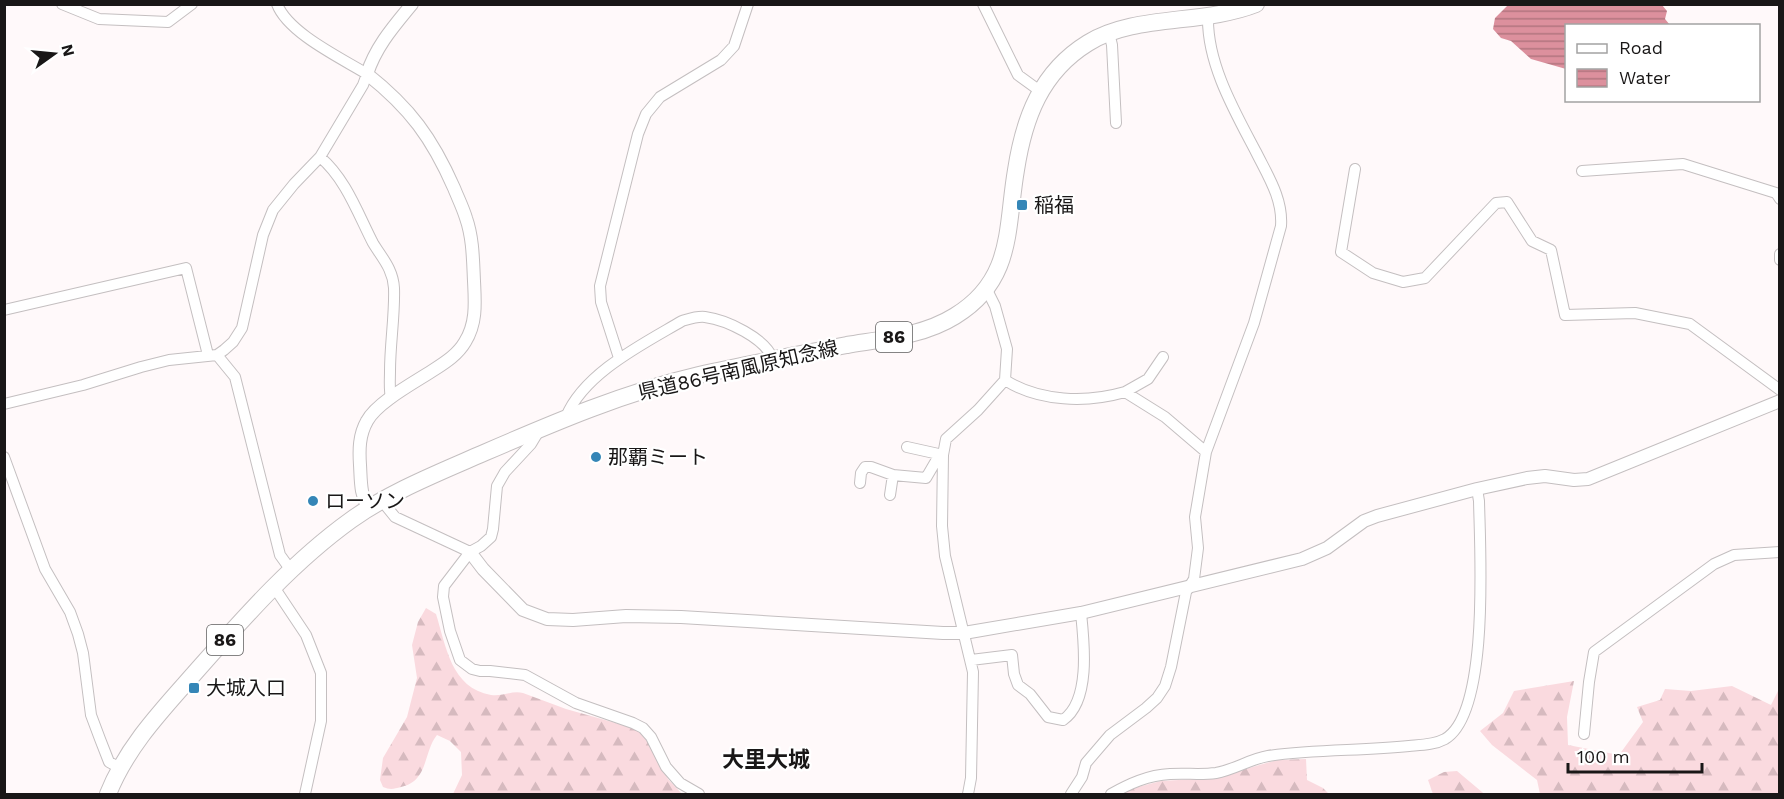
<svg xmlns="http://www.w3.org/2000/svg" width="1784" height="799" font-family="'Work Sans','Noto Sans JP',sans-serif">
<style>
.forest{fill:url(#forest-firs)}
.water{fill:url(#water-rules)}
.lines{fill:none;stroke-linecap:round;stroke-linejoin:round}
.minor-casing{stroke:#c4bfc0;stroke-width:12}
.tertiary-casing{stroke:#c4bfc0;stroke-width:14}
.primary-casing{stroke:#c4bfc0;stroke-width:18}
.minor{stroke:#fff;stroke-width:10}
.tertiary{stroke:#fff;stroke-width:12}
.primary{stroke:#fff;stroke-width:16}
.poi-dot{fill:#3586b7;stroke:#fff;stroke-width:2}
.labels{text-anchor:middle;stroke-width:4.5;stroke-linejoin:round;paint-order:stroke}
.shield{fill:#fff;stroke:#5e5d5d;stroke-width:1.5}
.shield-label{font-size:18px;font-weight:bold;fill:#191717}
.poi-label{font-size:20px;fill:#191717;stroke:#fff;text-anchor:start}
.street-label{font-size:20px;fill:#191717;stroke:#fff}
.quarter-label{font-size:22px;font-weight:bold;fill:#191717;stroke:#fff}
</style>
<defs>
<pattern id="forest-firs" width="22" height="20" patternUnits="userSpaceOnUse" patternTransform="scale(1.5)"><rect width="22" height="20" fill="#fadadf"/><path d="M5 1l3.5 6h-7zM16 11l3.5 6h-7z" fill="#d6babf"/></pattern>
<pattern id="water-rules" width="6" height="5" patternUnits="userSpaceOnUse" patternTransform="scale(1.5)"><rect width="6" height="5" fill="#dc909d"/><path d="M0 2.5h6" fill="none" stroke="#b2757f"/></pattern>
</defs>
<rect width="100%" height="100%" fill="#fff9fa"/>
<path class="forest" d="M426 608 436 614C446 646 451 688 491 695 502 697 512 690 523 693L566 709 637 729 647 740 668 779 682 794H453L462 775 461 752 450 741 437 735C423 752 429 781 401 787 394 789 390 790 383 787L380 780 383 758 407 717 417 678 412 645 418 622Z
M1574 681 1567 717 1568 745 1619 755 1643 722 1637 707 1660 700 1665 689 1691 691 1732 686 1771 705 1779 689V794H1540L1537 780 1492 745 1480 731 1503 713 1514 691Z
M1306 759 1307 780 1323 788 1329 794H1120L1130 789 1161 781 1214 778 1277 760Z
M1457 771 1482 792 1484 794H1433L1428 780 1444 772Z"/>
<path class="water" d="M1509 4 1662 5 1667 11 1665 19 1670 25 1566 26V69L1531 59 1511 41 1501 38 1493 29 1495 18Z"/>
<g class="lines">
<g class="minor-casing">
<path id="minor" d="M62 4 99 19 168 22 192 4
M983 4 1018 75 1040 91
M1109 33 1112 45 1116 123
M320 157C346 179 358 214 373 243 382 258 393 269 394 288 395 315 390 343 390 371 390 380 389 389 391 398
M1355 169 1341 252 1373 273 1403 282 1425 278 1496 203 1507 202 1532 241 1551 250 1565 315 1635 313 1690 324 1780 390
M1582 171 1683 164 1776 193 1780 199
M1780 254V260
M4 310 186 268 208 355
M217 355 235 377 280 555 290 569
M619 358 601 302 600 286 638 134 646 114 660 97 721 60 734 46 748 4
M1005 380C1039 402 1087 403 1125 392L1165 417 1206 452
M1125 392 1148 379 1163 357
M4 404 83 385 141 367 169 360 217 355 224 350 233 342 242 328 263 235 273 210 294 184 320 157 363 85 367 74C341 58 288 33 277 4
M566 417C584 373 643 344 682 321 689 319 697 316 705 317 727 320 765 338 773 359
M540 429 531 444 505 472 497 486 493 529 491 537 481 546 470 552 444 586 443 597 450 631 460 660 472 669 480 671H490L525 675 576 703 633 723 643 728 651 737 666 767 680 783 699 794
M907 447 943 455
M4 457 45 569 70 612 78 634 83 653 91 715 100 739 109 762 120 768
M860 483 861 473 865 467H871L893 475 926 478 940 454
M890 495 893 475
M382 501 395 517 470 552
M274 587 306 635 321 673V721L305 794
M971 660 1012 655 1014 674 1018 685 1030 694 1048 717 1063 720C1091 701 1084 642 1081 613
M1584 734 1589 682 1594 652 1714 564 1734 555 1780 552
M968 794 971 778 973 672 945 556 942 526 943 455 946 439 978 410 1005 380 1007 349 995 306 987 290
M1071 794 1082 777 1086 763 1110 735 1146 708 1157 698 1165 686 1171 667 1186 592 1194 579 1198 548 1195 517 1206 452 1254 323 1281 226C1283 199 1268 176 1256 152 1235 112 1207 64 1208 17
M1111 794C1129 784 1148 775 1170 774 1186 773 1201 775 1216 773 1234 770 1250 759 1268 756 1314 749 1362 751 1409 746 1421 745 1434 745 1445 739 1490 713 1480 550 1479 501L1477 489"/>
</g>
<g class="tertiary-casing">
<path id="tertiary" d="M369 509C360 495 361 481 360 465 359 450 359 435 367 421 377 402 417 381 435 369 446 362 458 354 465 342 477 323 475 302 474 281 473 260 473 238 466 218 463 208 458 198 454 188 432 138 410 108 367 74 376 46 394 26 412 4
M470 552 483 569 523 610 547 619 573 620 626 616 681 617 943 633H964L1081 613 1302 559 1327 548 1364 521 1377 516 1477 489 1527 478 1545 476 1574 480 1588 479 1780 401"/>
</g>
<g class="primary-casing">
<path id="primary" d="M108 794C128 744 165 707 200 667 247 614 294 561 351 520 390 492 436 474 479 455 551 424 622 393 699 375 748 364 797 355 847 345 883 339 923 336 955 316 1014 280 1006 228 1016 170 1024 118 1041 72 1088 43 1134 14 1203 25 1256 4"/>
</g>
<use href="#minor" class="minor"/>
<use href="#tertiary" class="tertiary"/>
<use href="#primary" class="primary"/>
</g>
<g class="poi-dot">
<rect x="1016" y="199" width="12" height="12" rx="3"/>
<circle cx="596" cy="457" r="6"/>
<circle cx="313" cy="501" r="6"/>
<rect x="188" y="682" width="12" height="12" rx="3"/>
</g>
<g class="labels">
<g class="shield">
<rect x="876" y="322" width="36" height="30" rx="4.5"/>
<rect x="207" y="625" width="36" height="30" rx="4.5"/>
</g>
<g class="shield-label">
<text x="894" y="343">86</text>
<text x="225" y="646">86</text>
</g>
<g class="poi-label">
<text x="1034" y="212">稲福</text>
<text x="608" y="464">那覇ミート</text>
<text x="325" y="508">ローソン</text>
<text x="206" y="695">大城入口</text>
</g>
<g class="street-label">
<text transform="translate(738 370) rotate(-13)" y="7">県道86号南風原知念線</text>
</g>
<g class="quarter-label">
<text x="766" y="767">大里大城</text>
</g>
</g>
<rect width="1784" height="799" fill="none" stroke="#191717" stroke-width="12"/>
<rect x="1565" y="24" width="195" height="78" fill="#ffffff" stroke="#a3a2a2" stroke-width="1.5"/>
<rect x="1577" y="44" width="30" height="9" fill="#ffffff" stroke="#a3a2a2" stroke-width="1.5"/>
<text x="1619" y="54" font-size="18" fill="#191717">Road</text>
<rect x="1577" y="69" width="30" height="18" fill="url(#water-rules)" stroke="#a3a2a2" stroke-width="1.5"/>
<text x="1619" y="84" font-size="18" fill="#191717">Water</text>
<g transform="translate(54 54) rotate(75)" stroke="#ffffff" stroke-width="4.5" paint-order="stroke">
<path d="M0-4.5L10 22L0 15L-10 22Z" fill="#191717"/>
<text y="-9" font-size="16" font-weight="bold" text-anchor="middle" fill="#191717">N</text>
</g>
<path d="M1568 763v9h134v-9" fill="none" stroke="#191717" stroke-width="3"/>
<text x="1577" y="763" font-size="18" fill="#191717" stroke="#ffffff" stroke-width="4.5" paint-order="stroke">100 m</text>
</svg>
